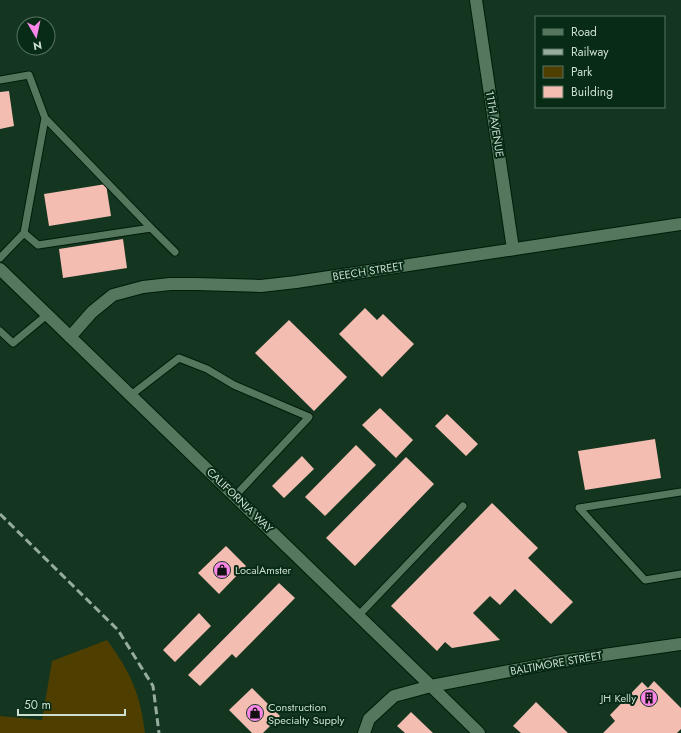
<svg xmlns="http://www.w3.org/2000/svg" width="681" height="733" font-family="Jost,sans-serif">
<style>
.green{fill:#4e3e00}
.building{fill:#f3bdb1}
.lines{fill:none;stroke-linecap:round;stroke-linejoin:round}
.service-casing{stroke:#001c09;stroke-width:9}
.minor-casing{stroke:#001c09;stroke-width:14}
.tertiary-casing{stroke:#001c09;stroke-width:14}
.service{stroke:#54775e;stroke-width:7}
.minor{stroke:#54775e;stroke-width:12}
.tertiary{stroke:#54775e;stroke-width:12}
.rail{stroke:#96ad9d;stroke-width:3;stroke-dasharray:8 4;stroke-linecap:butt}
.labels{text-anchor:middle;stroke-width:4;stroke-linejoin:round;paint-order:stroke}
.street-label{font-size:11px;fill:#ccdfd1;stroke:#082b16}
.poi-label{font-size:11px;fill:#ccdfd1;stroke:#082b16;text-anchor:start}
</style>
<rect width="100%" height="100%" fill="#143520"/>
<path class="green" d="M107 640C131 673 140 693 145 733H0V716L42 720 52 661Z"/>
<path class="building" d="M9 91 14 126 0 129V92Z
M106 184 111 216 49 226 44 194Z
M123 239 127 268 63 278 59 249Z
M365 308 377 320 383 314 414 344 382 377 339 334Z
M289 320 347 377 314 411 255 353Z
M380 408 413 440 396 458 362 425Z
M447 414 478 444 466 456 435 426Z
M655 439 661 478 585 490 578 451Z
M356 445 376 465 325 516 305 497Z
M302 456 314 469 284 498 272 486Z
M406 457 434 484 355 566 326 538Z
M492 503 538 548 528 558 573 602 551 624 515 589 500 605 490 596 473 613 500 640 452 648 445 642 437 651 391 606Z
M226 546 246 566 219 594 198 573Z
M279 583 295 598 236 658 232 654 200 686 188 675Z
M199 613 211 626 175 662 163 650Z
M654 681 681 708V729L677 733H603L615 721 610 715 642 682 648 688Z
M252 688 280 716 263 733H252L229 710Z
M536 702 568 733H521L513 726Z
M411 712 433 733H405L397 726Z"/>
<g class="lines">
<g class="service-casing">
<path id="service" d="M0 80 29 75 45 118 24 233 0 258
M151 228 175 252
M24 233 38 245 151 228 45 118
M0 331 13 343 48 314
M131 395 179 358 207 369 234 385 309 417 235 496
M681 492 579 508 645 580 681 574
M358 616 463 506"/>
</g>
<g class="minor-casing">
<path id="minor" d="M476 0 513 249"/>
</g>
<g class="tertiary-casing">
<path id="tertiary" d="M0 269 431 686 479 733
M70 337 92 312 113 295 143 287 170 284H196L261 286 296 282 681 224
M364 733 369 719 394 696 431 686 562 661 681 644"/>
</g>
<use href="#service" class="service"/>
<use href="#minor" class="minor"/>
<use href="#tertiary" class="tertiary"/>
<path class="rail" d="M0 514 118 630 153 686 159 733"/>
</g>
<defs>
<g id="shop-disc" transform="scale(0.9)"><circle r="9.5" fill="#fa87e7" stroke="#082b16"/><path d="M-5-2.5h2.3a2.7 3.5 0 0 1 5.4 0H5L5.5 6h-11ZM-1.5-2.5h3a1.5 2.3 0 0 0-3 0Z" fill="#111"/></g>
<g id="building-disc" transform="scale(0.9)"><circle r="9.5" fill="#fa87e7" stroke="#082b16"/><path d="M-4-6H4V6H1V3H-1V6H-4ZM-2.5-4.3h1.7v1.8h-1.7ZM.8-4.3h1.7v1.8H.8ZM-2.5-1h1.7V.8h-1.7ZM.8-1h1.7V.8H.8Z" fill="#111"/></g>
</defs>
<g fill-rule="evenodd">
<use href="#shop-disc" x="222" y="570"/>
<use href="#building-disc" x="649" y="698"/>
<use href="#shop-disc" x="255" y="713"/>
</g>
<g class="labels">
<g class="street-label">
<text transform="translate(495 124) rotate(81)" y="4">11TH AVENUE</text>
<text transform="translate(368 271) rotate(-9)" y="4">BEECH STREET</text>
<text transform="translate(240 500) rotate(44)" y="4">CALIFORNIA WAY</text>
<text transform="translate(556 663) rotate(-10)" y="4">BALTIMORE STREET</text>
</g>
<g class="poi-label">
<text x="235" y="574">LocalAmster</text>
<text x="636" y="702" text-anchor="end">JH Kelly</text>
<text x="268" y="711">Construction<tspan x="268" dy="13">Specialty Supply</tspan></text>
</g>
</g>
<rect x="535" y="16" width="130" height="92" fill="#082b16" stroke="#567361"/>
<rect x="543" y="29" width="20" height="6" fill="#54775e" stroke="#567361"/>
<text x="571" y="36" font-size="12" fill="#ccdfd1">Road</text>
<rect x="543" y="49" width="20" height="6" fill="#96ad9d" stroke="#567361"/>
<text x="571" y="56" font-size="12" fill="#ccdfd1">Railway</text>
<rect x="543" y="66" width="20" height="12" fill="#4e3e00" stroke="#567361"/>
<text x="571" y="76" font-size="12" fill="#ccdfd1">Park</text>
<rect x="543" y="86" width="20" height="12" fill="#f3bdb1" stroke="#567361"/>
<text x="571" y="96" font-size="12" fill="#ccdfd1">Building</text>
<g transform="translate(36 36) rotate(171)"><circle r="19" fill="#082b16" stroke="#567361"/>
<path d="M0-3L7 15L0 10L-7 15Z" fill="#fa87e7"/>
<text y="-6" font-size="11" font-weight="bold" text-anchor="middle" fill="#ccdfd1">N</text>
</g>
<path d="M18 709v6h107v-6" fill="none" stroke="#ccdfd1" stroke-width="2"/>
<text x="24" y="709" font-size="12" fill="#ccdfd1" stroke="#082b16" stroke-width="3" paint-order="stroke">50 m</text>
</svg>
